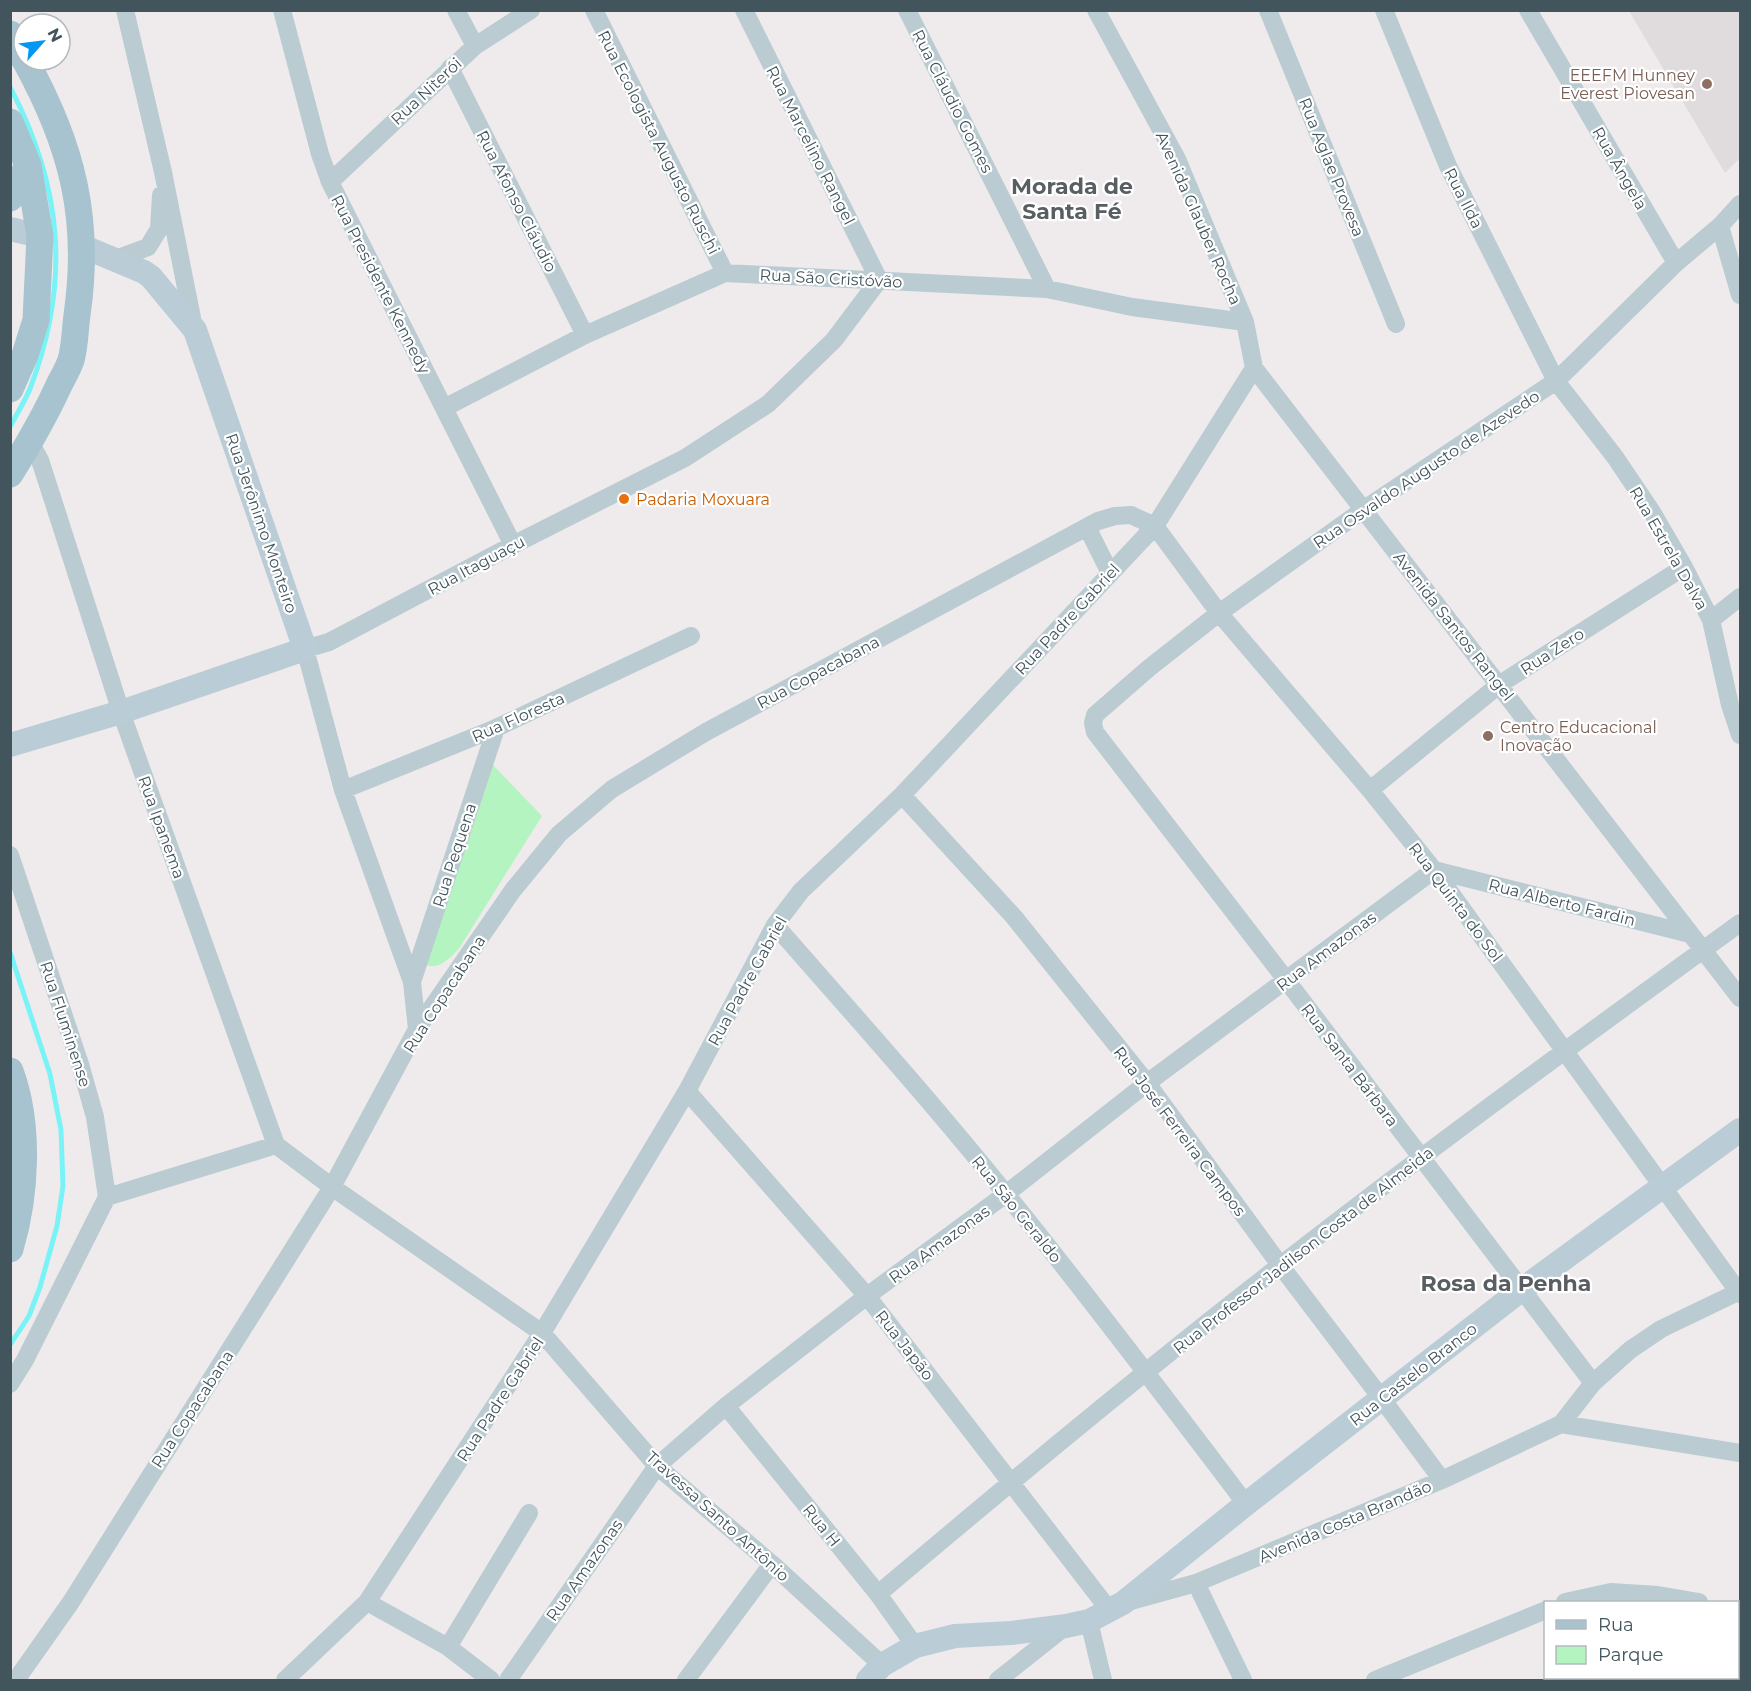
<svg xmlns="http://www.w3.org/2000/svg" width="1751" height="1691" font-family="Montserrat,sans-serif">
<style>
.education{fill:#e0dcde}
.green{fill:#b3f4c0}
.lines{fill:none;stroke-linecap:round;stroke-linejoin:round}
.stream{stroke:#7af3f7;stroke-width:5}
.street{stroke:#bacbd1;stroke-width:18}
.secondary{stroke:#baccd6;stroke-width:24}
.primary{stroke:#a7c3cf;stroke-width:27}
.education-dot{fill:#8d6e63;stroke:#fff;stroke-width:2}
.food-dot{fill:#e8710a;stroke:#fff;stroke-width:2}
.labels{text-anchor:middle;stroke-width:4.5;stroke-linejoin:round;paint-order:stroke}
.education-label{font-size:16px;fill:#785e54;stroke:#fff;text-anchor:end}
.street-label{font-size:16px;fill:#42545c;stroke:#fff}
.food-label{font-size:16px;fill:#c56008;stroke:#fff;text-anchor:start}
.district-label{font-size:22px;font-weight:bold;fill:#585e62;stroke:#fff}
</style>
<rect width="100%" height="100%" fill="#efebec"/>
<path class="education" d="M1629 11H1740V158L1725 173Z"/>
<path class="green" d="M492 764 542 816 460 947C453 956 437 972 425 964Z"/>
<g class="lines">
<path class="stream" d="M10 87C62 186 71 280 31 386 26 400 17 413 10 427
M10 952 50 1074 61 1130 63 1186 57 1226 40 1287 29 1316 10 1345"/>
<path class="street" d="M125 10 163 172 194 328
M282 10 320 154 330 182 513 545
M456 10 475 46
M594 10 725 273
M907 10 1047 289
M1096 10 1177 159 1245 322 1254 368 1740 998
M1268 10 1396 324
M1384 10 1448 166 1556 381 1615 457 1652 512 1684 567 1711 620 1730 705 1740 735
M1528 10 1676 263
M450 68 585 335
M330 182 475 46 531 10
M1720 226 1740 295
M116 259 148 247 159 229 161 195
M444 408 585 335 725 273 1047 289 1132 307 1245 322
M30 442 40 460 121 712 276 1145 332 1187 542 1333 657 1466 772 1564 882 1665
M1087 527 1110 573
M1711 620 1740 597
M343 790 496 728 691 636
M1370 790 1500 684 1684 567
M902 795 1014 917 1147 1083 1280 1265 1382 1399 1442 1480
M10 855 80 1064 95 1117 107 1197 25 1360 10 1384
M775 925C853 1014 932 1102 1006 1194 1088 1295 1167 1400 1246 1504
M412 982 496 728
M417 1029 412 982 343 790 305 649 329 642 513 545 685 458 768 404 834 340 879 280 744 10
M687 1091 867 1296 1110 1611
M107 1197 276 1145
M1593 1383 1287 981 1095 732 1093 723 1095 715 1149 668 1219 613 1363 510 1556 381 1676 263 1720 226 1740 204
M726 1406 878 1594 915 1646
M1561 1424 1740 1453
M1196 1583 1243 1680
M878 1594C1011 1482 1145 1370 1282 1264 1432 1147 1586 1035 1740 923
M367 1602 448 1647 491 1680
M1127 1602 1196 1583 1442 1480 1561 1424 1593 1383 1630 1350 1661 1329 1738 1292
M1565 1602 1611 1592 1658 1595 1699 1602
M1738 1610H1740
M1089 1621 1103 1680
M448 1647 529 1513
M16 1680 71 1602 332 1187 417 1029 513 890 559 834 612 789 706 732 1098 521 1115 516 1131 515 1155 526 1219 613 1370 790 1434 870 1740 1294
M285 1680 367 1602 542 1333 687 1091 775 925 801 891 902 795 1155 526 1254 368
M508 1680 657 1466 726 1406 867 1296 1006 1194 1147 1083 1434 870 1690 934
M686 1680 772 1564
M998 1680 1066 1626
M1375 1680 1546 1610"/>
<path class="secondary" d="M10 229 40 236
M10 745 121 712 305 649 195 330 151 277 144 272 82 246
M868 1680 882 1665 915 1646 955 1636 1011 1633 1066 1626 1089 1621 1123 1603 1246 1504 1521 1290 1740 1130"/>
<path class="primary" d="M10 34 24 59
M10 122 28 165 40 236 36 320 25 355 10 389
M10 198 15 193 28 165
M10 474C28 445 45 416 59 385 63 377 68 369 71 360 75 346 75 330 77 315 91 218 72 145 25 60
M10 1071C30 1125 26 1195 10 1249"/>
</g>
<g class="education-dot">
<circle cx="1707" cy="84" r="6"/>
<circle cx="1488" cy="736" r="6"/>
</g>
<circle class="food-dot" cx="624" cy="499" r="6"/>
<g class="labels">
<g class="education-label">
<text x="1695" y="81">EEEFM Hunney<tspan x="1695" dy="18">Everest Piovesan</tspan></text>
<text x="1500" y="733" text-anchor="start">Centro Educacional<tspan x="1500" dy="18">Inovação</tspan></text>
</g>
<g class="street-label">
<text transform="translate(426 91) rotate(-43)" y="6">Rua Niterói</text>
<text transform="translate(953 101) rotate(63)" y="6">Rua Cláudio Gomes</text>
<text transform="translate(659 142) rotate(63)" y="6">Rua Ecologista Augusto Ruschi</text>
<text transform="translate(811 145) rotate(63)" y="6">Rua Marcelino Rangel</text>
<text transform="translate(1332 167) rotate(68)" y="6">Rua Aglae Provesa</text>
<text transform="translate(1620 168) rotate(60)" y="6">Rua Ângela</text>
<text transform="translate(1464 198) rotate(63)" y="6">Rua Ilda</text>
<text transform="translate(517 201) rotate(63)" y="6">Rua Afonso Cláudio</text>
<text transform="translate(1199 218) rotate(66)" y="6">Avenida Glauber Rocha</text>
<text transform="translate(831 278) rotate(3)" y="6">Rua São Cristóvão</text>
<text transform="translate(381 284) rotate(63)" y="6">Rua Presidente Kennedy</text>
<text transform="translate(1426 469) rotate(-34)" y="6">Rua Osvaldo Augusto de Azevedo</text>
<text transform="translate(262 523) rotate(71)" y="6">Rua Jerônimo Monteiro</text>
<text transform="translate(1669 548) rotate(60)" y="6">Rua Estrela Dalva</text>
<text transform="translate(476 565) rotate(-28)" y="6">Rua Itaguaçu</text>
<text transform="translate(1067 619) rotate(-47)" y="6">Rua Padre Gabriel</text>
<text transform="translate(1454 626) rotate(52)" y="6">Avenida Santos Rangel</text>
<text transform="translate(1552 651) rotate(-33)" y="6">Rua Zero</text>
<text transform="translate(818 672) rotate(-28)" y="6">Rua Copacabana</text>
<text transform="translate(518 717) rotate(-24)" y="6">Rua Floresta</text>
<text transform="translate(162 827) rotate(70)" y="6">Rua Ipanema</text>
<text transform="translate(454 855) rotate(-72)" y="6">Rua Pequena</text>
<text transform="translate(1456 902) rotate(53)" y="6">Rua Quinta do Sol</text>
<text transform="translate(1562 902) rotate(14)" y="6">Rua Alberto Fardin</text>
<text transform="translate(1326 951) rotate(-37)" y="6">Rua Amazonas</text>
<text transform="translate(747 981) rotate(-61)" y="6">Rua Padre Gabriel</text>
<text transform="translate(444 994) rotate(-57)" y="6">Rua Copacabana</text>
<text transform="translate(66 1024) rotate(72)" y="6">Rua Fluminense</text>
<text transform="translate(1350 1065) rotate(53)" y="6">Rua Santa Bárbara</text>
<text transform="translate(1180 1131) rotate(53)" y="6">Rua José Ferreira Campos</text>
<text transform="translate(1017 1209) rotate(51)" y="6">Rua São Geraldo</text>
<text transform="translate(939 1244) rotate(-36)" y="6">Rua Amazonas</text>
<text transform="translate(1303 1250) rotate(-38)" y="6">Rua Professor Jadilson Costa de Almeida</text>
<text transform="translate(905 1345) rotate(52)" y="6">Rua Japão</text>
<text transform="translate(1413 1374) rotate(-38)" y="6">Rua Castelo Branco</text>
<text transform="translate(500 1399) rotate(-57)" y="6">Rua Padre Gabriel</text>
<text transform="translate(192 1409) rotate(-57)" y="6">Rua Copacabana</text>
<text transform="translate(718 1516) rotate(42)" y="6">Travessa Santo Antônio</text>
<text transform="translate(1345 1521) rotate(-23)" y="6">Avenida Costa Brandão</text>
<text transform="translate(822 1525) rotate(51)" y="6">Rua H</text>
<text transform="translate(584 1570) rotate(-55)" y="6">Rua Amazonas</text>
</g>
<g class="food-label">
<text x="636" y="505">Padaria Moxuara</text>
</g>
<g class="district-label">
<text x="1072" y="194">Morada de<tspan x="1072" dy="25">Santa Fé</tspan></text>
<text x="1506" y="1291">Rosa da Penha</text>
</g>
</g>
<rect width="1751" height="1691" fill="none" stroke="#42545c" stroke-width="24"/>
<rect x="1544" y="1601" width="195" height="78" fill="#ffffff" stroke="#b3bbbe" stroke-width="1.5"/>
<rect x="1556" y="1620" width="30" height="9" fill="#a7c3cf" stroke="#b3bbbe" stroke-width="1.5"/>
<text x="1598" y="1631" font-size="18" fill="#42545c">Rua</text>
<rect x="1556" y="1646" width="30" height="18" fill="#b3f4c0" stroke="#b3bbbe" stroke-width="1.5"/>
<text x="1598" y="1661" font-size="18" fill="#42545c">Parque</text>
<g transform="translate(42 42) rotate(62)"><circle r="28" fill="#ffffff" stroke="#b3bbbe" stroke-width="1.5"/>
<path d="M0-4.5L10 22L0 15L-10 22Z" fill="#0396f2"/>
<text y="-9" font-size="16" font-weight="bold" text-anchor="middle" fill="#42545c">N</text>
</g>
</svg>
